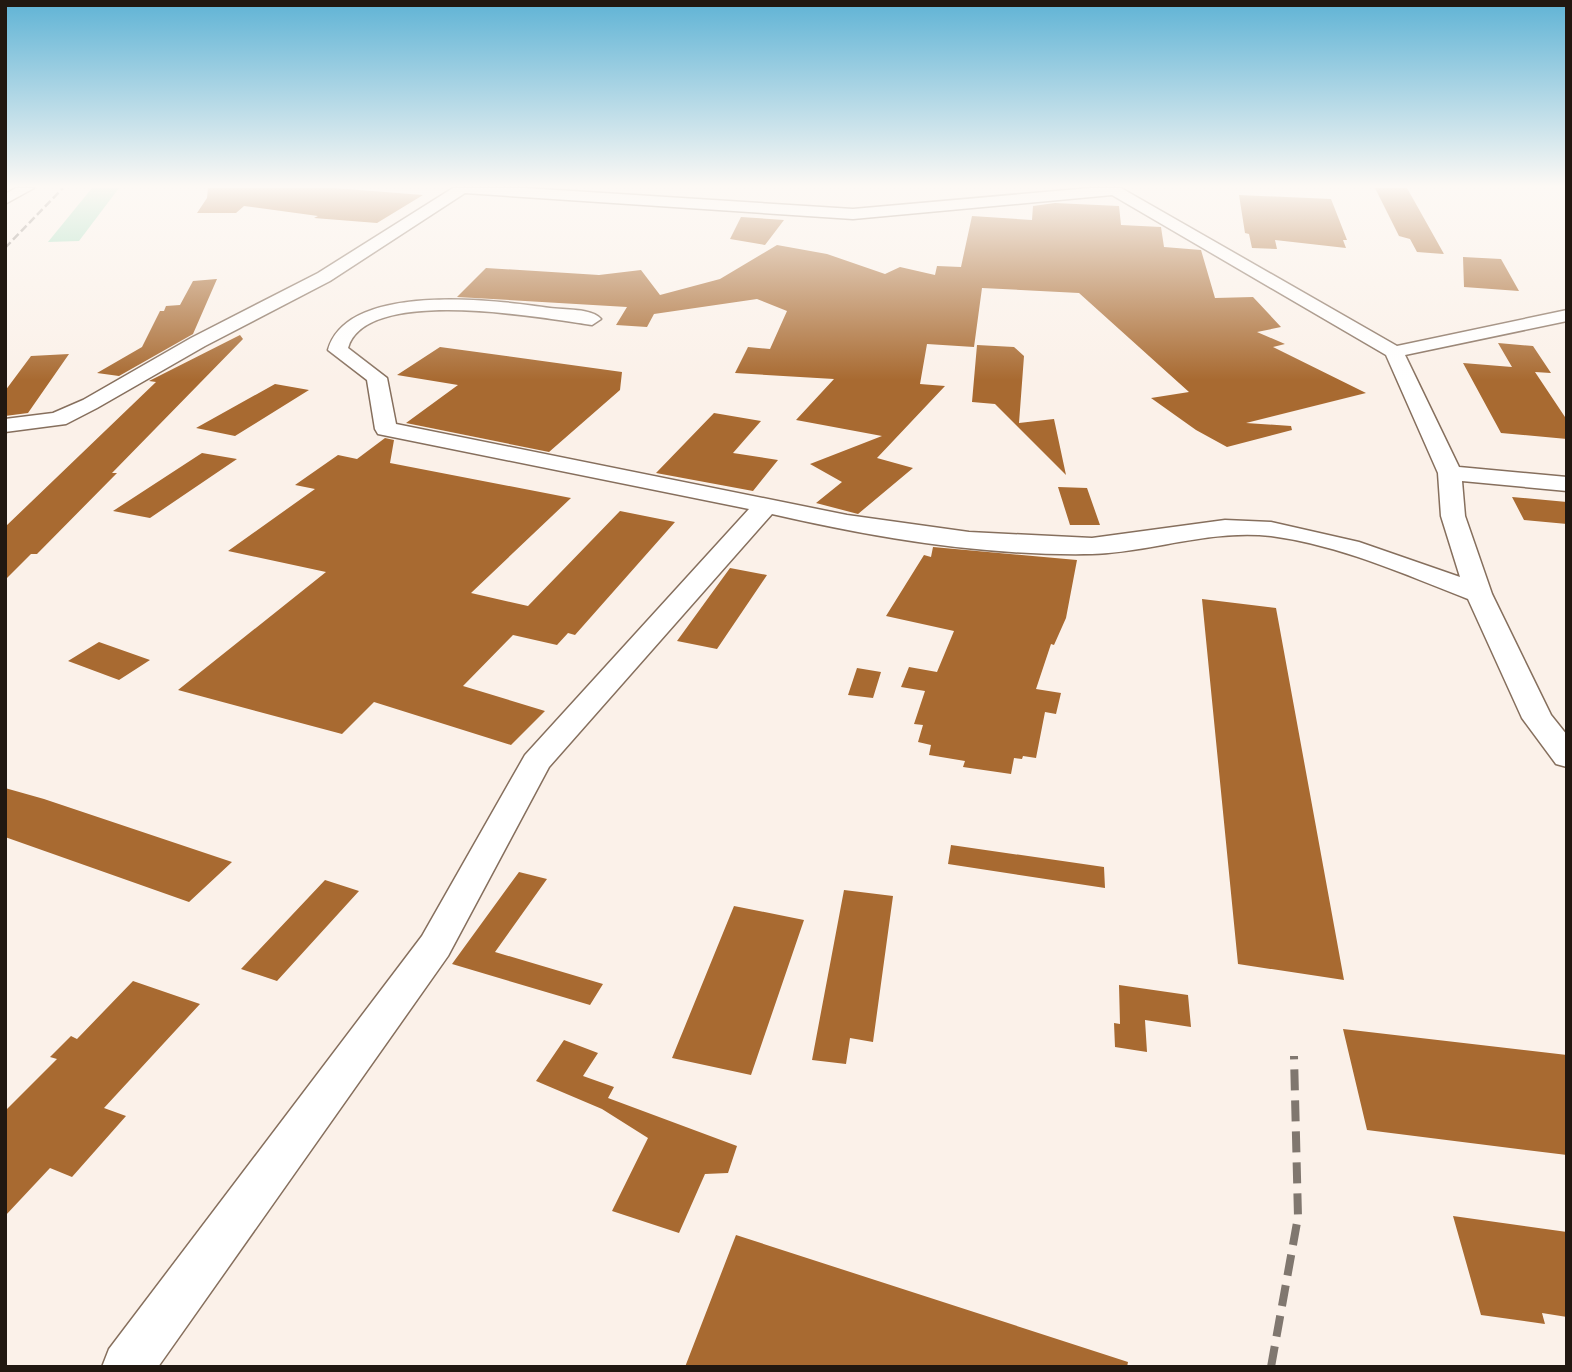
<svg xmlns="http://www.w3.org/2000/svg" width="1572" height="1372" font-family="'Fira Sans',sans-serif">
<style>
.green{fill:#9bdcbb}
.building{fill:#a86a31}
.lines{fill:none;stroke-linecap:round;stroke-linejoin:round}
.minor-casing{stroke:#866f5d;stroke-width:3}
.minor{fill:#fff;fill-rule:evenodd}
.rail-far1{stroke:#80776f;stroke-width:2.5;stroke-dasharray:8 3.5;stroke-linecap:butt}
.rail{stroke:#80776f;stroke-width:8;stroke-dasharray:21 10;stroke-linecap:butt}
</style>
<rect width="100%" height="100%" fill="#fbf1e9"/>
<path class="green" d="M92 188H119L79 241 48 242Z"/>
<path class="building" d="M208 188H334L423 195 377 223 314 218 318 216 244 206 236 213H197L207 198Z
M1375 188H1407L1444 254 1417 252 1410 239 1399 236Z
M1239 195 1331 199 1347 240H1343L1346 248 1275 240 1277 249 1252 248 1249 234 1245 233Z
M1055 203 1119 206 1121 225 1161 227 1164 247 1201 250 1215 298 1253 297 1281 327 1257 332 1285 344 1273 347 1366 393 1246 423 1291 426 1292 430 1227 447 1196 430 1151 398 1189 392 1079 293 982 288 974 347 927 344 920 384 945 386 877 458 913 468 858 514 816 503 842 482 810 464 882 436 796 420 834 379 735 373 748 347 770 349 787 311 757 299 654 314 647 327 616 325 627 307 457 297 486 268 599 275 641 270 660 295 720 279 777 245 827 254 885 274 900 267 935 275 937 266 961 267 972 216 1032 220 1033 206Z
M741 217 784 220 765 245 730 239Z
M1463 257 1501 259 1519 291 1464 287Z
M217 279 193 334 119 376 97 373 142 347 160 311H164L166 306 180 305 193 281Z
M240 335 243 339 112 473H117L37 554H31L5 580V527L156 382 149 381Z
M1498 343 1533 346 1551 373 1535 372 1567 420V439L1501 433 1463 363 1512 367Z
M977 345 1014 347 1024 356 1019 423 1054 419 1066 475 995 404 972 402Z
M440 347 622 372 620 390 549 452 406 423 458 385 397 375Z
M69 354 28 413 5 416V391L31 356Z
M275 384 309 390 235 436 196 428Z
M714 413 761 421 733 453 778 460 753 491 656 473Z
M385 438 394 440 390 463 571 498 471 593 528 606 620 511 675 522 575 635 568 633 557 645 513 635 463 686 545 711 511 745 374 702 342 734 178 690 326 572 228 551 315 489 295 485 338 455 357 459Z
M202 453 237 459 150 518 113 511Z
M1058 487 1087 488 1100 525H1070Z
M1512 497 1567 502V524L1524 520Z
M933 547 1077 560 1066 618 1054 645 1051 644 1036 689 1061 693 1056 714 1045 712 1036 758 1023 756 1022 759 1014 758 1011 774 963 767 965 761 929 755 931 745 918 742 923 725 914 724 925 691 901 687 909 667 937 672 954 631 886 616 924 555 931 557Z
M730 568 767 575 717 649 677 641Z
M1202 599 1276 608 1344 980 1238 964Z
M99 642 150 660 119 680 68 661Z
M857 668 881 672 873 698 848 695Z
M5 788 44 799 232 862 189 902 5 837Z
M951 845 1104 867 1105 888 948 864Z
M519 872 547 879 495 952 603 984 590 1005 452 964Z
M325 880 359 891 277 981 241 969Z
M844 890 893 896 873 1042 850 1038 846 1064 812 1060Z
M734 906 804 920 751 1075 672 1058Z
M133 981 200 1004 104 1108 126 1116 72 1177 50 1168 5 1216V1111L57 1059 50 1057 71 1036 77 1039Z
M1119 985 1188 995 1191 1027 1145 1020 1147 1052 1115 1047 1114 1023 1120 1024Z
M1343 1029 1567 1055V1155L1367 1130Z
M564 1040 598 1053 583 1076 614 1087 608 1098 737 1146 728 1173 705 1174 679 1233 612 1211 648 1138 602 1109 536 1081Z
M1453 1216 1567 1232V1317L1542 1313 1545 1324 1481 1315Z
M736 1235 1128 1362 1127 1367H685Z"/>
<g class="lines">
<g class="minor-casing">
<path id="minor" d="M16 188H34L5 204V194Z
M453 188H525L853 209 1090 188H1121L1397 346 1567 310V321L1405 355 1459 467 1567 477V491L1462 481 1465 516 1492 594 1551 715 1567 735V767L1556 764 1522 718 1468 599C1404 574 1339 545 1271 536 1210 529 1152 552 1092 554 984 556 876 538 772 514L549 767 448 956 158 1367H102L109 1349 422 936 525 755 749 509 378 434 375 429 367 380 328 350C347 281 497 300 550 308 564 310 592 308 601 319L592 325C544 318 366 285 348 348L387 378 396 424 847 515 969 532 1092 538 1225 520 1271 522 1359 542 1460 577 1441 516 1438 473 1386 355 1112 195 853 219 465 193 330 281 205 346 97 408 66 424 5 432V419L53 413 83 400 191 338 318 273Z"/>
</g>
<use href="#minor" class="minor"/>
<path class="rail-far1" d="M5 248 63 188"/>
<path class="rail" d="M1271 1367 1298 1217 1294 1056"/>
</g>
<linearGradient id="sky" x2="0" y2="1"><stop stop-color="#5fb3d5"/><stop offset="0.49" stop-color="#fdf9f5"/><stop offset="1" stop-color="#fdf9f5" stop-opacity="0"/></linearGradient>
<rect width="1572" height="380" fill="url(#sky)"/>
<rect width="1572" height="1372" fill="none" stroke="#211811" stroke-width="14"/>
</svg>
